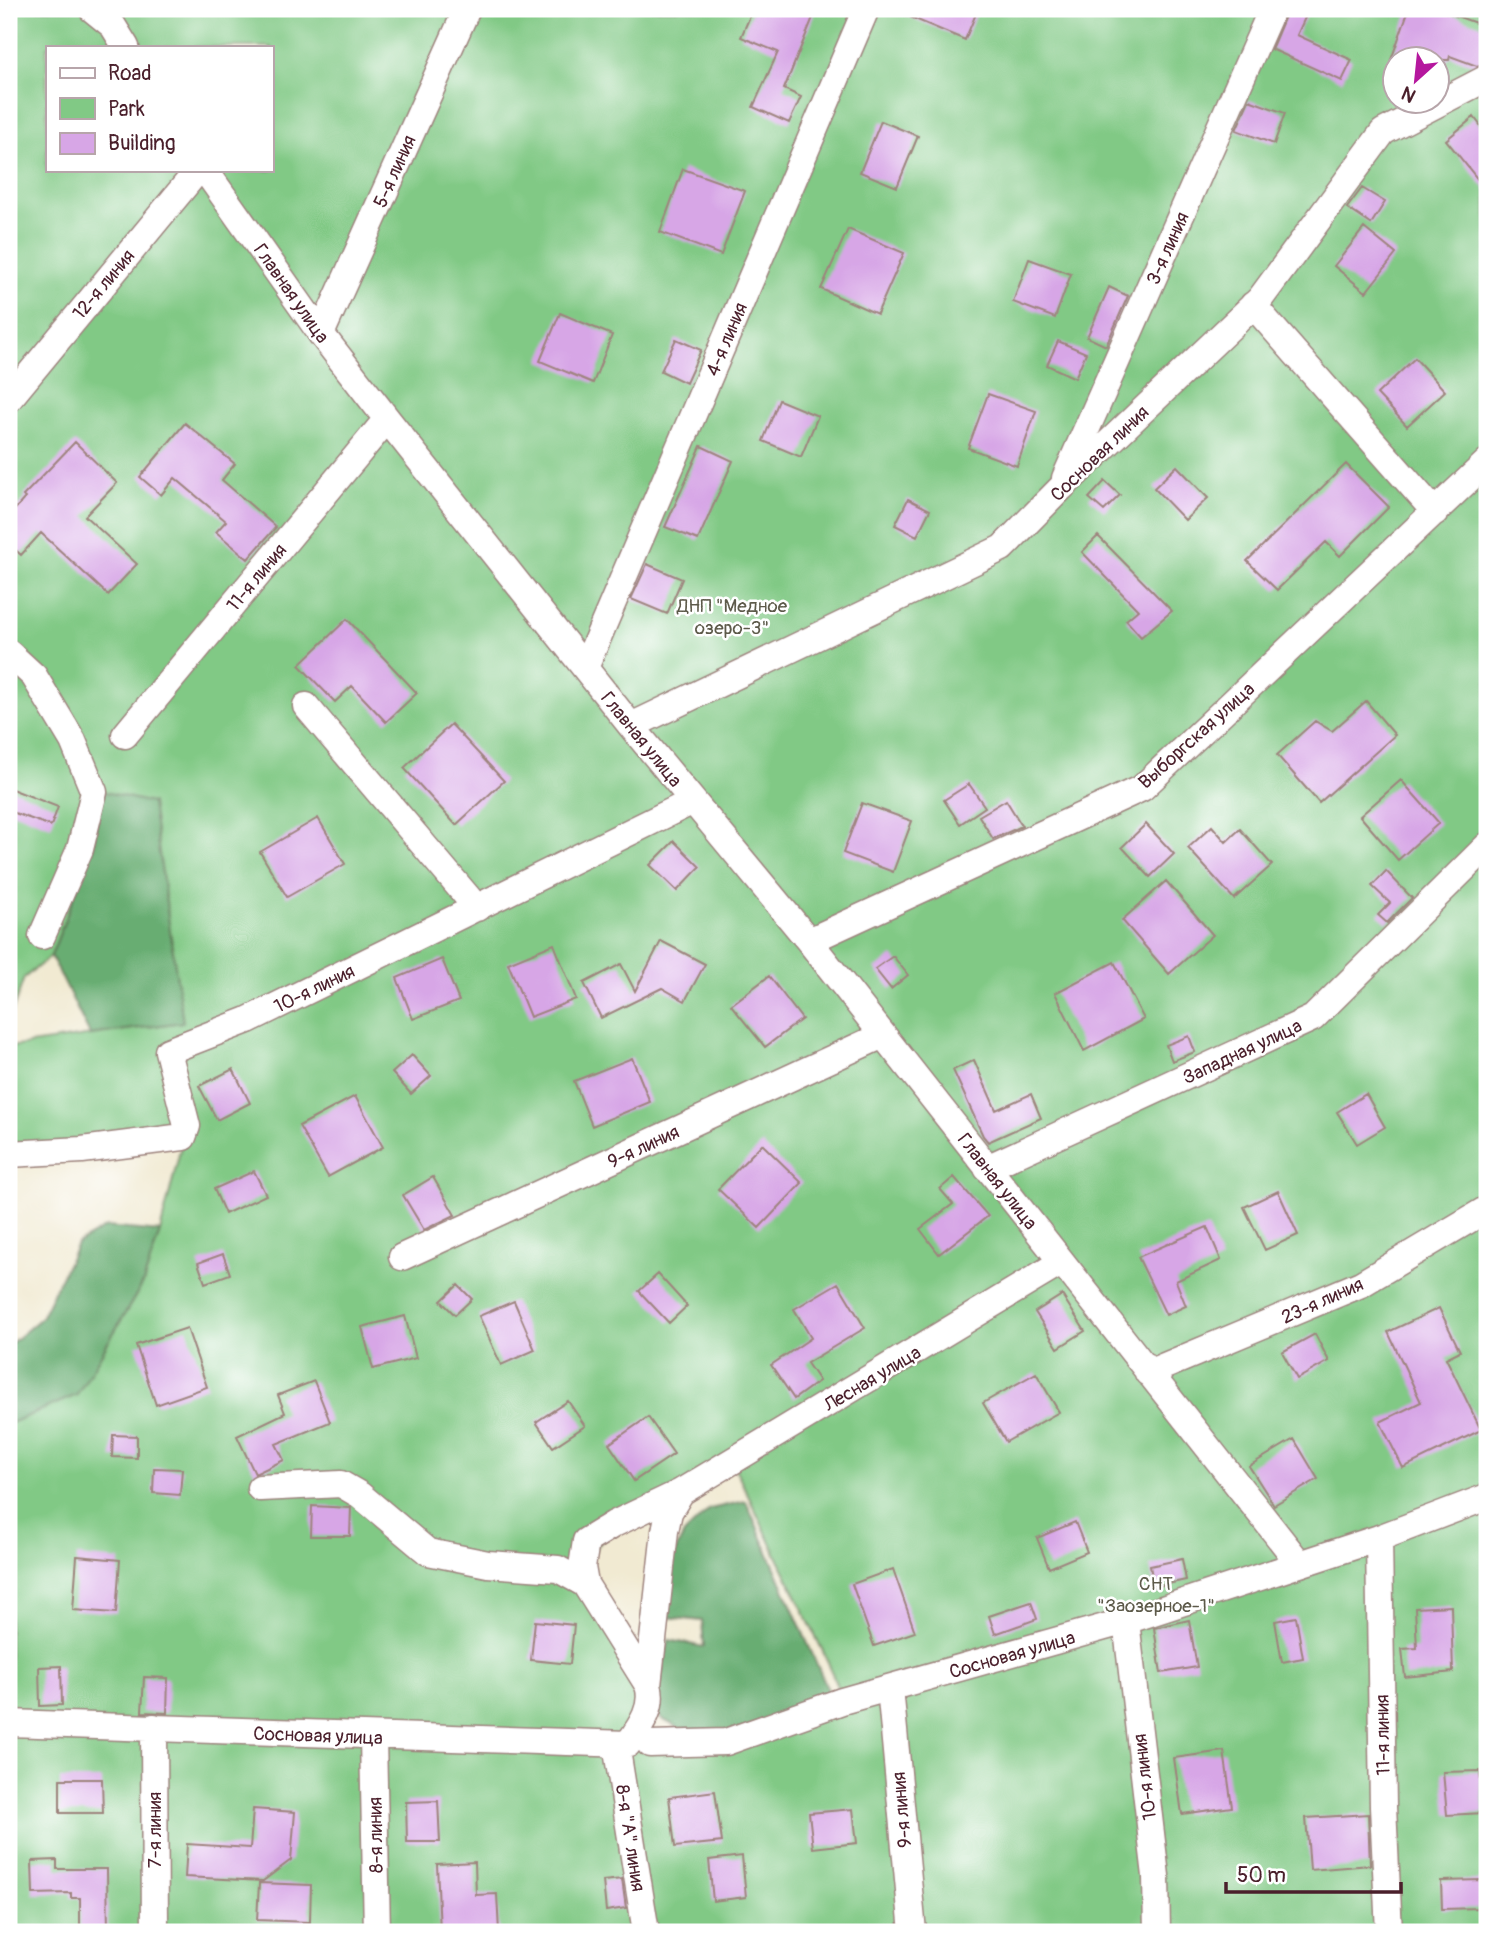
<svg xmlns="http://www.w3.org/2000/svg" width="1496" height="1941" font-family="Pangolin,sans-serif">
<style>
.green{fill:#81c985;stroke:#667458;stroke-width:2;fill-rule:evenodd}
.forest{fill:#68ad72;stroke:#59664e;stroke-width:2}
.building{fill:#d7a6e6}
.lines{fill:none;stroke-linecap:round;stroke-linejoin:round}
.street-casing{stroke:#9e847e;stroke-width:29}
.street{stroke:#fff;stroke-width:26}
.labels{text-anchor:middle;stroke-width:5;stroke-linejoin:round;paint-order:stroke}
.street-label{font-size:19px;fill:#4a1f2b;stroke:#fff}
.park-label{font-size:19px;fill:#5d5a4a;stroke:#fff}
</style>
<rect width="100%" height="100%" fill="#fff"/>
<filter id="ink" filterUnits="userSpaceOnUse"><feTurbulence type="fractalNoise" baseFrequency=".0143" numOctaves="2"/><feDisplacementMap in="SourceGraphic" scale="14" xChannelSelector="R" yChannelSelector="G"/><feConvolveMatrix kernelMatrix="1 2 1 2 8 2 1 2 1" color-interpolation-filters="sRGB"/></filter>
<filter id="wash" filterUnits="userSpaceOnUse"><feTurbulence type="fractalNoise" baseFrequency=".00686" numOctaves="4" result="noise"/><feDisplacementMap in="SourceGraphic" scale="28" xChannelSelector="R" yChannelSelector="G"/><feGaussianBlur stdDeviation="1.57" result="paint"/><feColorMatrix in="noise" values="0 0 0 0 0 0 0 0 0 0 0 0 0 0 0 0 0 1.4 0 .05"/><feComposite in="paint" operator="in"/></filter>
<g filter="url(#wash)">
<rect width="100%" height="100%" fill="#f1ead2"/>
<path class="green" d="M9 9H1487V1932H9V1424L77 1394 143 1283 160 1232 183 1138 9 1154V1047L182 1022 93 847 51 956 24 978 9 1021ZM47 47H271V170H47ZM1394 60H1436V102H1394ZM732 1462 828 1662 842 1701 629 1743 641 1674 582 1567 614 1524Z"/>
<path class="forest" d="M101 791 152 803 183 1022 90 1035 51 956 93 847Z
M106 1227 160 1232 143 1283 77 1395 9 1424V1345L41 1318 77 1244Z
M746 1501 831 1697 741 1731 690 1734 660 1718 655 1703 669 1640 704 1647 702 1621 667 1617V1568L684 1534 710 1509Z"/>
<g id="blocks">
<path class="building" d="M753 9H798L814 15 784 89 801 97 789 123 753 107 778 52 741 37Z
M891 9H978L965 40Z
M1288 9H1309L1297 35 1352 60 1342 81 1271 49Z
M1409 9H1437L1487 27V62L1477 66 1450 56 1449 60H1391Z
M1249 100 1285 113 1274 144 1236 130Z
M1474 117 1487 134V191L1446 140Z
M881 121 918 136 897 187 860 172Z
M683 169 745 191 721 255 660 232Z
M1362 188 1385 202 1371 224 1347 208Z
M1364 228 1396 254 1366 292 1334 266Z
M848 229 904 253 877 314 821 289Z
M1029 259 1071 274 1055 318 1013 302Z
M1109 287 1128 296 1106 346 1087 337Z
M560 313 612 335 593 383 540 361Z
M676 339 701 350 686 383 661 371Z
M1058 341 1086 353 1075 378 1047 365Z
M1415 358 1445 391 1407 426 1377 394Z
M988 394 1036 411 1017 466 968 448Z
M779 400 818 416 801 457 763 441Z
M185 423 235 464 222 480 276 527 248 559 216 532 226 521 175 478 161 495 140 477Z
M75 442 117 483 85 516 137 564 108 595 41 533 21 555 9 544V516L25 498 23 496Z
M701 446 733 461 698 540 665 527Z
M1346 464 1389 507 1340 556 1326 542 1277 590 1247 561Z
M1177 466 1208 498 1185 520 1154 488Z
M1105 481 1120 495 1104 511 1089 498Z
M908 499 930 510 917 536 895 525Z
M1098 536 1172 611 1141 637 1126 620 1138 610 1082 552Z
M647 564 682 579 667 614 631 599Z
M347 619 417 693 386 722 352 686 335 702 299 665Z
M1366 701 1395 735 1319 803 1277 755 1315 721 1332 731Z
M451 724 504 781 456 825 404 768Z
M1401 780 1439 823 1398 860 1360 816Z
M969 784 985 807 960 824 944 800Z
M9 788 58 807 51 826 9 811Z
M1006 800 1022 826 993 839 979 816Z
M862 803 912 821 893 872 843 853Z
M318 818 345 864 287 897 260 852Z
M1146 824 1174 854 1150 877 1122 847Z
M1212 826 1226 842 1240 829 1272 865 1234 899 1188 848Z
M674 841 700 867 677 891 650 865Z
M1386 871 1412 898 1387 923 1378 915 1390 903 1372 886Z
M1166 881 1213 935 1169 974 1122 920Z
M661 941 705 964 685 1001 662 988 601 1018 584 983 621 964 635 991Z
M554 944 576 999 530 1017 508 963Z
M893 956 908 975 891 989 875 969Z
M442 959 459 1001 413 1019 397 978Z
M1114 962 1144 1019 1084 1051 1055 993Z
M769 976 802 1019 765 1047 731 1005Z
M1189 1036 1195 1052 1172 1061 1166 1045Z
M412 1055 431 1076 411 1094 392 1073Z
M632 1058 650 1102 592 1126 574 1081Z
M974 1060 996 1110 1031 1094 1041 1118 988 1142 983 1136 953 1070Z
M233 1069 250 1103 217 1120 199 1086Z
M1366 1094 1385 1127 1357 1144 1337 1112Z
M355 1096 383 1147 328 1177 299 1126Z
M762 1144 802 1183 759 1228 718 1189Z
M254 1171 266 1195 225 1214 214 1189Z
M433 1177 455 1215 424 1230 403 1195Z
M954 1177 988 1216 939 1254 920 1229 953 1204 940 1189Z
M1278 1191 1298 1235 1265 1250 1244 1207Z
M1207 1227 1221 1260 1176 1281 1186 1306 1166 1315 1138 1257Z
M223 1254 230 1274 205 1283 198 1263Z
M658 1274 687 1306 669 1323 639 1291Z
M838 1283 865 1328 807 1363 819 1381 794 1399 771 1365 811 1338 794 1309Z
M458 1285 472 1299 455 1315 441 1301Z
M1062 1295 1085 1331 1058 1348 1035 1312Z
M514 1301 535 1350 501 1365 479 1316Z
M1439 1308 1460 1351 1446 1358 1481 1430 1403 1468 1380 1422 1421 1402 1388 1332Z
M405 1316 416 1358 373 1369 362 1327Z
M187 1328 207 1387 156 1405 136 1345Z
M1315 1334 1329 1361 1297 1379 1282 1352Z
M1036 1373 1059 1412 1006 1442 983 1403Z
M314 1381 330 1422 276 1444 284 1460 255 1474 237 1436 285 1413 278 1395Z
M568 1401 585 1426 553 1447 536 1422Z
M648 1417 674 1454 634 1481 609 1444Z
M113 1435 137 1436V1458L112 1457Z
M1294 1439 1318 1479 1274 1505 1249 1466Z
M154 1468 182 1469 180 1495 153 1493Z
M312 1506 351 1508 350 1536H311Z
M1075 1522 1087 1552 1049 1568 1037 1538Z
M77 1556 120 1560 116 1613 73 1610Z
M1182 1559 1186 1580 1154 1587 1150 1566Z
M893 1569 915 1632 874 1646 852 1584Z
M1031 1602 1037 1619 995 1634 989 1616Z
M1451 1606 1453 1672 1405 1677 1402 1649 1417 1648 1415 1608Z
M1296 1617 1303 1658 1282 1662 1275 1621Z
M1189 1620 1197 1667 1161 1673 1154 1628Z
M535 1621 574 1625 570 1664 531 1660Z
M61 1666 62 1705 40 1706 39 1667Z
M144 1677 168 1678 167 1713 142 1712Z
M1224 1751 1232 1807 1182 1814 1174 1758Z
M1480 1771 1484 1813 1447 1815 1443 1772Z
M60 1779H102L103 1813H60Z
M715 1791 722 1842 675 1847 669 1797Z
M438 1801 440 1842H407L406 1802Z
M253 1809 295 1812 291 1860 263 1881 185 1877 187 1844 250 1848Z
M853 1809 857 1843 813 1848 809 1813Z
M1368 1814 1370 1865 1310 1870 1306 1818Z
M742 1856 746 1897 713 1901 709 1860Z
M57 1860V1869H107L108 1932H80V1898H71V1893L33 1894 32 1861Z
M475 1862 476 1895 497 1894 499 1932H440L437 1864Z
M622 1879 626 1908 606 1911 603 1881Z
M1482 1880 1483 1908 1442 1909 1441 1881Z
M259 1883 311 1885 310 1922 257 1920Z"/>
</g>
</g>
<g filter="url(#ink)">
<use href="#blocks" fill-opacity="0" stroke="#9e847e" stroke-width="2"/>
<g class="lines">
<g class="street-casing">
<path id="street" d="M92 9 113 26 126 47
M205 170 321 334 387 419 631 726 809 941 1300 1564
M1253 305 1435 512
M321 334 467 9
M9 399 198 170
M1065 478 1272 9
M9 653 34 676 73 741 94 792 80 849 42 936
M585 668 866 9
M306 706 477 908
M631 726 1002 548 1061 488 1260 299 1383 132 1487 78
M125 735 387 419
M809 941 1142 788 1487 462
M9 1154 82 1150 183 1137 187 1126 168 1051 248 1020 693 801
M987 1168 1313 1018 1487 846
M402 1257 883 1035
M1148 1373 1361 1284 1487 1209
M260 1488 341 1484 360 1495 428 1552 488 1564 558 1569 585 1584
M1379 1538 1383 1807 1389 1932
M1126 1621 1156 1876 1157 1932
M648 1685 585 1584 582 1567 586 1541 614 1524 681 1492
M890 1688 913 1932
M9 1723 628 1744C640 1727 655 1707 648 1685L665 1531 669 1512 681 1492 1062 1262
M154 1727 155 1932
M373 1737 377 1932
M616 1744 646 1932
M650 1744 726 1742 842 1701 1126 1621 1379 1538 1487 1497"/>
</g>
<use href="#street" class="street"/>
</g>
</g>
<g class="labels">
<g class="street-label">
<text transform="translate(394 171) rotate(-66)" y="7">5-я линия</text>
<text transform="translate(1167 248) rotate(-66)" y="7">3-я линия</text>
<text transform="translate(103 284) rotate(-50)" y="7">12-я линия</text>
<text transform="translate(292 293) rotate(55)" y="7">Главная улица</text>
<text transform="translate(726 339) rotate(-67)" y="7">4-я линия</text>
<text transform="translate(1099 453) rotate(-44)" y="7">Сосновая линия</text>
<text transform="translate(256 577) rotate(-50)" y="7">11-я линия</text>
<text transform="translate(1196 735) rotate(-42)" y="7">Выборгская улица</text>
<text transform="translate(642 739) rotate(51)" y="7">Главная улица</text>
<text transform="translate(314 988) rotate(-26)" y="7">10-я линия</text>
<text transform="translate(1242 1051) rotate(-25)" y="7">Западная улица</text>
<text transform="translate(643 1146) rotate(-25)" y="7">9-я линия</text>
<text transform="translate(998 1181) rotate(52)" y="7">Главная улица</text>
<text transform="translate(1322 1300) rotate(-24)" y="7">23-я линия</text>
<text transform="translate(872 1378) rotate(-31)" y="7">Лесная улица</text>
<text transform="translate(1012 1654) rotate(-16)" y="7">Сосновая улица</text>
<text transform="translate(318 1735) rotate(2)" y="7">Сосновая улица</text>
<text transform="translate(1382 1735) rotate(-91)" y="7">11-я линия</text>
<text transform="translate(1144 1777) rotate(-97)" y="7">10-я линия</text>
<text transform="translate(901 1810) rotate(-95)" y="7">9-я линия</text>
<text transform="translate(154 1830) rotate(-90)" y="7">7-я линия</text>
<text transform="translate(375 1835) rotate(-91)" y="7">8-я линия</text>
<text transform="translate(631 1838) rotate(81)" y="7">8-я "А" линия</text>
</g>
<g class="park-label">
<text x="732" y="612">ДНП "Медное<tspan x="732" dy="22">озеро-3"</tspan></text>
<text x="1156" y="1590">СНТ<tspan x="1156" dy="22">"Заозерное-1"</tspan></text>
</g>
</g>
<rect width="1496" height="1941" fill="none" stroke="#fff" stroke-width="35"/>
<rect x="46" y="46" width="228" height="126" fill="#ffffff" stroke="#b7a5aa" stroke-width="2"/>
<rect x="60" y="68" width="35" height="10" fill="#ffffff" stroke="#b7a5aa" stroke-width="2"/>
<text x="108" y="80" font-size="21" fill="#4a1f2b">Road</text>
<rect x="60" y="98" width="35" height="21" fill="#81c985" stroke="#b7a5aa" stroke-width="2"/>
<text x="108" y="116" font-size="21" fill="#4a1f2b">Park</text>
<rect x="60" y="133" width="35" height="21" fill="#d7a6e6" stroke="#b7a5aa" stroke-width="2"/>
<text x="108" y="150" font-size="21" fill="#4a1f2b">Building</text>
<g transform="translate(1416 80) rotate(207)"><circle r="33" fill="#ffffff" stroke="#b7a5aa" stroke-width="2"/>
<path d="M0-5L12 26L0 18L-12 26Z" fill="#b5179e"/>
<text y="-10" font-size="19" font-weight="bold" text-anchor="middle" fill="#4a1f2b">N</text>
</g>
<path d="M1226 1882v10h175v-10" fill="none" stroke="#4a1f2b" stroke-width="3.5"/>
<text x="1237" y="1882" font-size="21" fill="#4a1f2b" stroke="#ffffff" stroke-width="5" paint-order="stroke">50 m</text>
</svg>
